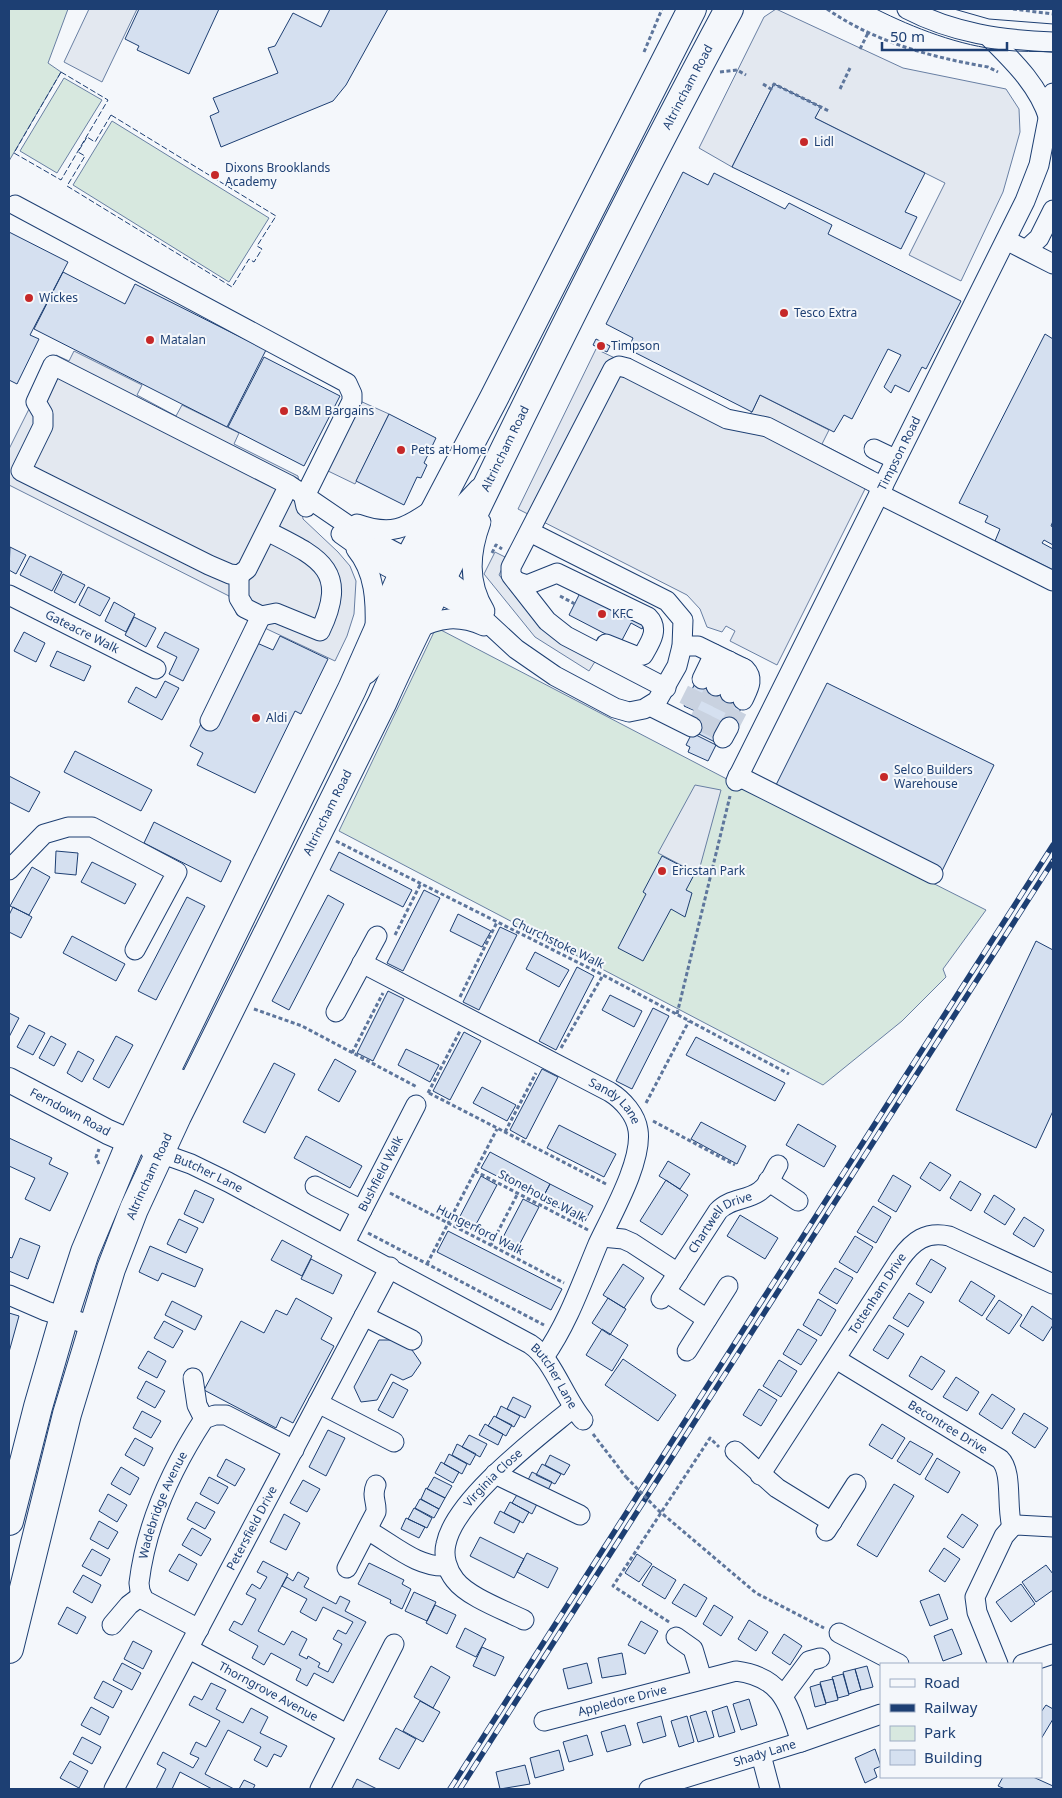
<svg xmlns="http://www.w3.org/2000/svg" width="1062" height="1798" font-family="'Noto Sans',sans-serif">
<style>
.green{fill:#d7e8df;stroke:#687fa3}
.parking{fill:#e3e8f0;stroke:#687fa3}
.building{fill:#d5e0f0;stroke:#1d3f73}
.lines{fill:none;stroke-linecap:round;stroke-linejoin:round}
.minor-tunnel{stroke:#c9d2e0;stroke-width:19;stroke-dasharray:19 9;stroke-linecap:butt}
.minor-casing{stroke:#1d3f73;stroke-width:21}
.major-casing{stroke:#1d3f73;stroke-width:26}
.highway-casing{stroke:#1d3f73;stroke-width:30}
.path{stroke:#5e769c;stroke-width:3;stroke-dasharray:4 2.5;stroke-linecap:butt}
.minor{stroke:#f4f7fb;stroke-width:19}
.major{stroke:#f4f7fb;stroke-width:24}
.highway{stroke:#f4f7fb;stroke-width:28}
.tram{stroke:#1d3f73;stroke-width:1}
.rail-casing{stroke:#1d3f73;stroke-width:5.5}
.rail{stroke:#f4f7fb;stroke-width:4;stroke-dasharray:11;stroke-linecap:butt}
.path-bridge{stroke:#5e769c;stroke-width:3;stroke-dasharray:4 2.5;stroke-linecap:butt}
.fence{stroke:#1d3f73;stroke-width:1;stroke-dasharray:6 2.5;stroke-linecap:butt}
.poi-dot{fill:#c62828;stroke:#f4f7fb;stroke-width:2}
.labels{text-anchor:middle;stroke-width:4;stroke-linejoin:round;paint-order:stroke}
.street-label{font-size:12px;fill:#1d3f73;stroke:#f4f7fb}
.poi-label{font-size:12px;fill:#1d3f73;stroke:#f4f7fb;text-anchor:start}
</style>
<rect width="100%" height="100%" fill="#f4f7fb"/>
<path class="green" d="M9 9H68L48 63 61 72 9 161Z
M64 78 102 100 57 173 20 151Z
M112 121 269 218 229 282 73 185Z
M439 629 744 788 986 910 943 969 946 977 902 1021 823 1085 339 831 434 632Z"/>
<path class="parking" d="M89 9H137L102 82 64 62Z
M776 9 903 68 1006 89 1019 109 1020 132 1003 192 961 281 909 255 945 183 815 118 820 107 774 84 732 167 699 148 764 17Z
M596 349 732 414 748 415 752 412 760 395 829 430 822 444 874 471 777 665 730 641 735 631 726 626 722 632 707 627 700 609 687 595 518 509Z
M74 351 142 385 137 395 176 416 182 405 239 433 234 444 298 476 303 519 338 552 350 566 356 581 354 614 347 636 335 661 237 615 229 596 9 485V449L56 355 69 361Z
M360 401 389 414 355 484 326 470Z
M495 552 507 558 499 575 543 626 596 660 589 671 535 637 484 574Z
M695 785 721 790 698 874 658 853Z"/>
<path class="building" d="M139 9H219L189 74 137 50 139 46 125 39Z
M330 9H388L346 85 333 101 221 147 210 116 219 112 213 98 278 73 268 48 275 46 293 13 321 27Z
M774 84 821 107 815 118 925 173 905 212 917 217 901 249 732 167Z
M683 172 708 185 714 173 785 209 789 203 832 225 828 234 961 301 926 369 922 367 909 392 895 385 891 393 884 387 901 355 888 349 852 419 844 415 834 432 760 395 752 412 628 349 633 338 606 324Z
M9 232 68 262 30 335 39 339 17 384 9 380Z
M63 272 125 304 135 284 266 350 227 427 34 329Z
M1045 334 1053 339V521L1051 526 1053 527V545L1044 540 1042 543 1053 549V570L995 541 1000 529 985 522 988 516 959 503Z
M596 339 610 346 607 352 593 345Z
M264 357 340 396 304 466 228 427Z
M389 414 436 438 424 463 427 465 421 478 417 477 404 505 356 481Z
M10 547 26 555 16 574 9 570Z
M30 556 62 572 52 591 20 575Z
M63 574 85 585 75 603 54 592Z
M88 587 110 598 100 616 79 605Z
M583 587 646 622 642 629 631 623 621 642 569 615Z
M114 602 135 614 126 632 105 621Z
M134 617 156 628 146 647 125 635Z
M24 632 45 643 36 662 14 651Z
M165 632 199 649 183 681 169 674 177 657 157 647Z
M280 636 328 659 301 714 295 711 255 793 197 765 203 753 190 746 202 722 257 643 273 650Z
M57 651 91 666 84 681 50 666Z
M698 677 745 701 731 728 719 744 691 730 700 713 684 706Z
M165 681 179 688 162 720 128 702 136 687 156 698Z
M827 683 994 765 942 871 774 789Z
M692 733 716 745 708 761 688 752 690 747 686 745Z
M75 751 152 790 141 811 64 772Z
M9 776 40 792 29 812 9 802Z
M154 822 231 861 221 882 144 843Z
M56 851 78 853 76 875 55 873Z
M339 852 412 890 403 907 330 870Z
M662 856 695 873 686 890 692 893 685 917 671 909 643 961 618 948 646 894 643 892Z
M92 862 136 884 125 904 81 882Z
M32 867 50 877 29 915 10 906Z
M424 890 440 898 403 971 387 963Z
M328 895 344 904 289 1010 272 1001Z
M187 897 205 906 156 1000 138 991Z
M13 907 32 917 21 938 9 932V915Z
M458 914 491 931 482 947 450 931Z
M500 927 517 935 479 1010 463 1002Z
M72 936 125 964 116 981 63 953Z
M1036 941 1053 950V1111L1036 1148 956 1110Z
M535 952 569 970 559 987 526 969Z
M577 967 594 976 556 1050 539 1041Z
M388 991 404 999 373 1061 357 1053Z
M610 995 642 1011 634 1027 602 1010Z
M653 1008 669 1016 632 1089 616 1081Z
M9 1013 19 1018 9 1037Z
M29 1025 45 1033 33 1055 17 1047Z
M464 1032 481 1041 450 1100 433 1091Z
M51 1036 66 1044 54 1066 39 1058Z
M116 1036 133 1045 109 1088 93 1079Z
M696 1037 785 1083 775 1101 686 1055Z
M406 1049 439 1065 430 1082 398 1065Z
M78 1051 94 1060 82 1082 67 1073Z
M335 1059 356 1071 339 1102 318 1090Z
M274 1063 295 1074 265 1133 243 1122Z
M542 1069 558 1077 526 1139 510 1130Z
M482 1087 516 1105 507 1121 473 1103Z
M701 1122 746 1146 737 1164 691 1139Z
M798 1124 836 1146 824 1167 786 1145Z
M559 1125 616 1154 604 1177 547 1148Z
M306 1136 362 1166 350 1188 294 1158Z
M9 1138 52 1158 49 1164 68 1173 50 1211 25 1199 35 1178 9 1166Z
M490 1152 550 1184 542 1199 481 1168Z
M668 1161 690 1174 680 1189 659 1176Z
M930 1162 951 1175 940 1191 920 1178Z
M893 1175 911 1186 896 1212 878 1201Z
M481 1176 497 1185 473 1230 457 1222Z
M666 1180 688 1195 662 1235 640 1221Z
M960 1181 981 1194 971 1211 950 1198Z
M550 1184 593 1206 585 1221 542 1199Z
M195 1190 214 1199 203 1223 184 1214Z
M994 1195 1015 1209 1005 1225 984 1212Z
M523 1199 539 1207 515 1253 499 1245Z
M873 1206 891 1217 876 1243 857 1232Z
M740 1215 778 1238 765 1259 727 1236Z
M1024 1217 1044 1230 1034 1247 1013 1234Z
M179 1219 198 1228 186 1253 167 1244Z
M448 1231 562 1289 551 1310 437 1252Z
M855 1236 873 1247 857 1273 839 1262Z
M20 1238 40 1246 28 1279 9 1271V1257L12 1258Z
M282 1240 312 1256 302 1276 271 1260Z
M150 1246 203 1269 195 1287 162 1273 158 1281 139 1272Z
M311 1259 342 1275 333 1294 301 1279Z
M931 1259 946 1268 931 1293 916 1284Z
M623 1264 644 1278 624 1308 603 1295Z
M835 1268 853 1278 837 1304 819 1293Z
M971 1281 995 1296 982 1316 959 1301Z
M909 1293 924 1302 908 1327 893 1318Z
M296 1298 332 1318 321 1339 334 1346 293 1423 281 1417 276 1428 204 1390 241 1321 264 1333 276 1310 287 1315Z
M608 1298 626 1309 610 1335 592 1323Z
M818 1299 836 1310 821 1336 803 1325Z
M999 1300 1022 1315 1009 1334 986 1319Z
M172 1301 202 1316 195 1330 165 1315Z
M1032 1306 1053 1320V1325L1043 1341 1020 1326Z
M9 1313 19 1316 9 1352Z
M164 1321 183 1331 173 1348 154 1338Z
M889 1325 904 1334 888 1359 873 1350Z
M602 1329 628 1345 612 1371 586 1355Z
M798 1329 817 1340 801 1365 783 1354Z
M379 1340H395L412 1350 421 1363 412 1376 403 1380 391 1374 377 1400 361 1402 354 1387Z
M148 1351 166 1361 157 1378 138 1368Z
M921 1356 945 1371 932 1390 909 1376Z
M623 1359 676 1395 658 1421 605 1385Z
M779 1360 797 1371 781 1397 763 1386Z
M956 1377 979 1392 967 1411 943 1397Z
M146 1381 165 1391 155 1408 137 1398Z
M393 1382 408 1390 393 1418 378 1410Z
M759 1389 777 1400 761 1426 743 1415Z
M992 1394 1015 1409 1002 1429 979 1414Z
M513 1397 531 1406 525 1418 507 1409Z
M501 1406 520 1416 514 1427 496 1417Z
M142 1411 161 1421 151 1438 133 1428Z
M1024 1413 1048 1428 1035 1448 1012 1433Z
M494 1416 512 1425 506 1436 488 1426Z
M485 1424 503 1434 498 1445 479 1435Z
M882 1424 905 1438 892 1459 869 1445Z
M328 1430 345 1438 326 1476 309 1467Z
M469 1435 487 1444 480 1457 462 1447Z
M135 1438 153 1448 144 1466 125 1455Z
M910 1441 933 1454 920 1475 897 1461Z
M457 1444 476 1454 470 1465 452 1455Z
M449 1454 467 1464 462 1474 444 1464Z
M550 1455 570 1465 564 1475 545 1465Z
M937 1458 960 1472 948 1493 925 1479Z
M226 1459 245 1469 235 1486 217 1476Z
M441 1462 459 1472 453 1483 435 1473Z
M542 1464 561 1474 555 1484 536 1475Z
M121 1467 139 1478 130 1495 111 1484Z
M532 1472 552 1482 546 1494 526 1484Z
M209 1477 228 1487 218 1504 200 1494Z
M434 1477 452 1486 445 1498 427 1489Z
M303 1480 320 1489 307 1512 290 1503Z
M894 1484 914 1496 877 1557 857 1545Z
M426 1488 445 1498 439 1509 421 1499Z
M518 1493 537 1504 532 1514 512 1503Z
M108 1494 127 1505 117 1522 99 1511Z
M420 1499 439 1509 434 1518 415 1508Z
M196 1502 215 1512 205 1529 187 1519Z
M510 1502 529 1512 523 1523 504 1513Z
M414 1508 432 1518 427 1528 408 1519Z
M500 1511 520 1521 514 1533 494 1523Z
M284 1514 300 1523 286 1550 270 1542Z
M962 1514 978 1525 963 1548 947 1537Z
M406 1518 425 1527 419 1538 401 1529Z
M99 1521 118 1532 108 1549 90 1539Z
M192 1528 211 1539 201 1556 182 1545Z
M480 1537 524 1559 514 1578 470 1556Z
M944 1548 960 1559 945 1582 929 1571Z
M92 1549 110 1559 101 1576 82 1566Z
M527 1553 558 1568 548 1588 517 1572Z
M179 1554 197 1564 188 1581 169 1571Z
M637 1554 652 1564 639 1582 625 1573Z
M263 1561 288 1574 258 1631 284 1645 292 1631 307 1639 299 1655 307 1659 308 1656 320 1663 318 1667 328 1672 342 1644 333 1639 338 1630 346 1634 353 1622 323 1607 316 1621 300 1612 307 1599 282 1586 287 1577 293 1581 298 1572 309 1578 304 1587 336 1604 340 1596 350 1601 345 1611 366 1622 333 1683 314 1673 307 1686 296 1680 301 1669 271 1653 264 1665 252 1658 258 1646 229 1630 234 1621 242 1625 256 1599 246 1594 252 1584 260 1589 267 1577 257 1572Z
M369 1563 404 1580 402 1584 411 1589 402 1609 390 1603 391 1600 358 1584Z
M1046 1565 1053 1574V1590L1036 1602 1022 1582Z
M653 1566 676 1580 665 1599 642 1585Z
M83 1575 101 1585 92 1603 73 1592Z
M684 1584 707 1598 696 1617 672 1603Z
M1021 1584 1035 1604 1011 1622 996 1602Z
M414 1592 436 1602 427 1621 405 1611Z
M939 1594 948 1619 930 1626 920 1601Z
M435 1605 456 1615 447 1634 426 1623Z
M714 1605 733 1617 721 1636 703 1624Z
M67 1607 86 1617 77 1634 58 1624Z
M749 1620 768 1632 756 1651 738 1639Z
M641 1621 658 1631 645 1654 628 1645Z
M465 1628 486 1639 476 1657 456 1647Z
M952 1629 962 1654 943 1661 934 1636Z
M784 1634 802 1646 790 1665 772 1653Z
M133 1641 152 1651 143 1669 124 1659Z
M482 1647 504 1657 495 1676 473 1666Z
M622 1653 626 1674 602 1678 598 1658Z
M122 1663 141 1673 132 1690 113 1680Z
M587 1663 592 1683 568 1689 563 1669Z
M431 1666 450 1677 433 1708 414 1697Z
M867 1666 873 1687 861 1690 855 1669Z
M855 1669 861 1690 849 1694 843 1672Z
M843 1674 849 1695 838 1698 832 1677Z
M833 1679 838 1700 826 1703 820 1682Z
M103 1681 122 1691 113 1708 94 1698Z
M211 1683 226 1690 216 1709 243 1723 251 1708 268 1717 260 1733 287 1746 281 1757 274 1754 267 1767 254 1760 261 1747 228 1730 205 1774 234 1789H212L180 1772 172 1789H156L166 1769 157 1764 163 1752 193 1768 199 1758 190 1754 196 1742 206 1747 220 1721 189 1705 194 1696 202 1700Z
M820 1684 826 1704 815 1707 810 1687Z
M749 1699 757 1725 741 1730 733 1704Z
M420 1701 440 1712 423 1742 403 1731Z
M1046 1705 1053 1709V1719L1041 1739V1712Z
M727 1706 735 1732 719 1737 712 1711Z
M91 1707 109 1717 100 1735 81 1725Z
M706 1711 714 1737 698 1742 690 1716Z
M661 1716 666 1736 643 1743 637 1723Z
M687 1716 694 1742 679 1747 671 1721Z
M625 1725 631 1745 607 1752 601 1732Z
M396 1728 416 1739 399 1769 379 1759Z
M587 1735 593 1755 569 1762 563 1742Z
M82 1737 101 1747 92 1764 73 1754Z
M875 1749 881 1766 874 1769 877 1777 865 1783 855 1758Z
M559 1750 564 1770 535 1778 530 1758Z
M70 1761 88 1771 79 1788 60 1778Z
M525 1765 530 1784 500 1789 496 1772Z
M1003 1777H1033L1053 1786V1789H1005L998 1786Z
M357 1779 377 1789H352Z
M244 1780 255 1785 253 1789H239Z"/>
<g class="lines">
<path class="minor-tunnel" d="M688 707 702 679
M729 727 743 700
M695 729 716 686
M709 736 730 693"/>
<g class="minor-casing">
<g id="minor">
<path d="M907 9C953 33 1002 40 1053 42"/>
<path d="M990 38C1014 62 1039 86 1049 119"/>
<path d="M15 205 347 383 352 394V401L304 498 306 507"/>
<path d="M1006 240 1053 264"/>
<path d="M1027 249 1039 238 1053 210"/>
<path d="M874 449 895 459"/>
<path d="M289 485 247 569 239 575 230 574 209 565 21 471 43 426V414L36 402 53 365 289 485 355 530 393 551 443 576 458 588 477 613"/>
<path d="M879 494 1053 581"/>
<path d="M481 522C470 552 467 582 485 611"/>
<path d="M357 524C391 536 405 529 433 509"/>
<path d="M341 534 386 566 477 613 516 649 555 676 615 708 629 712 644 709 657 701 677 666 682 646 683 620 667 601 530 532"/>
<path d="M356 549C375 572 376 601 375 630"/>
<path d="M415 573 432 559 462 506 479 488"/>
<path d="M239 575V598L245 608 261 616 276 613 320 631C350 569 318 557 267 531"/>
<path d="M518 582 527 585 557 573 648 617C660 629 650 643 643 655L636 656 606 644"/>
<path id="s1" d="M9 595 156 669"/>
<path d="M415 630C439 617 459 615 484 626"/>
<path d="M682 646H698L745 669C755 679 748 689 743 700"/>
<path d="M367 674C395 647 401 600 430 576"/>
<path d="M702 679 714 654"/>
<path d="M716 686 729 661"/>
<path d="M666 688 566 636 547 621 511 575V567L613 369 619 366 627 368 727 419 767 427 883 487"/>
<path d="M730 693 743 668"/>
<path d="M650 706 692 727"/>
<path d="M210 721 261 616"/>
<path d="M723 738 729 727"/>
<path d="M738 776 933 874"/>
<path id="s2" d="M736 781 1025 201 1039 165 1053 93"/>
<path d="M9 870 44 834 68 827H92L177 872 135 950"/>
<path id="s3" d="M362 963 610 1092C623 1100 636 1115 638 1130 643 1161 611 1216 598 1244 582 1282 568 1323 544 1357"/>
<path d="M336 1012 377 936"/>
<path id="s4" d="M149 1149 191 1164 228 1182 530 1344C553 1359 564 1398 583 1420"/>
<path d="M768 1181 798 1201"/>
<path d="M315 1186 362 1210"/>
<path d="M602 1237 623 1239 632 1243 678 1273"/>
<path id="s5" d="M345 1243 416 1105"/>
<path d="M666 1292 707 1319"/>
<path d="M9 1295 46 1311 93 1326"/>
<path id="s6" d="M661 1299 718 1211C730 1198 747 1201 760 1191 769 1185 773 1173 778 1165"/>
<path d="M364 1316 412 1340"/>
<path d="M687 1351 728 1286"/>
<path id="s7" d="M836 1359 1000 1459C1013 1472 1006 1506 1012 1527"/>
<path d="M193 1378 197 1405 204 1419"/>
<path d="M318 1403 394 1442"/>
<path d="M735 1451 777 1488 832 1522"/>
<path d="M495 1474 580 1515"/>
<path id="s8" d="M760 1475 900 1259C913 1241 926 1231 949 1236L1053 1284"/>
<path d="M367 1530C393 1544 417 1568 447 1566"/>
<path d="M826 1531 856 1484"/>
<path d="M347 1568 376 1512C377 1502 371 1496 376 1485"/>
<path id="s9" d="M524 1620C504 1610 468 1597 455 1580 447 1570 443 1556 446 1544 455 1499 538 1437 573 1408"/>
<path d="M112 1625 129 1605 141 1596"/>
<path id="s10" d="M199 1629 144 1600 140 1591 139 1583C146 1525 172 1468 204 1419L215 1415H226L294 1450"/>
<path d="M839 1633 899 1664"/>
<path d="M676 1637 693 1649 702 1679"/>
<path id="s11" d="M189 1649 347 1734"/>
<path d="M998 1664 977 1612 975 1597 1004 1536 1012 1527 1017 1525 1053 1527"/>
<path d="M1023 1664 1053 1654"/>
<path d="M783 1696 809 1661 820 1658"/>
<path id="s12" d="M544 1721 736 1671C782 1677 788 1703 801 1742"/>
<path d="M761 1755 770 1789"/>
<path id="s13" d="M114 1789 390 1267"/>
<path d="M320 1789 394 1644"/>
<path id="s14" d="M649 1789 801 1742 881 1714"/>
</g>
</g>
<g class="major-casing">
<g id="major">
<path id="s15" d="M9 1080 108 1132 131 1142 147 1140 151 1138 179 1081"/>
</g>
</g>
<g class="highway-casing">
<g id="highway">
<path d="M9 1521 38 1407 64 1317 85 1252 131 1142 352 689 410 558 494 398 692 9"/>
<path id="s16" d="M9 1649 67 1414 111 1269 134 1209 177 1116 383 701C410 639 442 580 471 519 554 347 639 177 729 9"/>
</g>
</g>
<path class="path" d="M827 9C875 42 930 57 988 67L998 72
M1013 9 1053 14
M860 49 868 33
M644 52 662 9
M720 72 737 70 746 75
M763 84 771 89 774 84 829 111
M840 89 850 68
M492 553 496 545 502 549
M560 596 575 604
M336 841 603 975 789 1074
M395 935 421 883
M460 997 497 922
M254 1009 302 1026 417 1087
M677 1014 730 796
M561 1048 603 975
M352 1053 383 993
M428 1093 460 1031
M429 1093 608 1185
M646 1103 689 1021
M653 1121 735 1165
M505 1132 536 1073
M99 1164 96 1157 99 1149
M475 1171 588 1230
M390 1193 564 1283
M368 1233 544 1325
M491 1245 518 1193
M427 1264 497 1129
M593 1434 626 1477
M658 1510 756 1593 824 1628
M669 1622 613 1586 710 1438 719 1447"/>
<use href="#minor" class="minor"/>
<use href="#major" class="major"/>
<use href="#highway" class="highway"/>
<path class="tram" d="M876 9C914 28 960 46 1003 50 1020 52 1037 51 1053 52
M954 9 989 19 1053 24"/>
<g class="rail-casing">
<path id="rail" d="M450 1789 1053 845
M460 1789 1053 861"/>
</g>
<use href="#rail" class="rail"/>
<path class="path-bridge" d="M626 1477 658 1510"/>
<path class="fence" d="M61 72 108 100 61 180 14 153Z
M111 115 276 216 257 246 262 249 254 262 249 259 232 287 67 186 85 156 78 152 87 137 95 142Z"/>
</g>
<g class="poi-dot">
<circle cx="804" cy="142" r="5"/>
<circle cx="215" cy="175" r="5"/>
<circle cx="29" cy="298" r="5"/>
<circle cx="784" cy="313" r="5"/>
<circle cx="150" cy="340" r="5"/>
<circle cx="601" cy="346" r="5"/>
<circle cx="284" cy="411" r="5"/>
<circle cx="401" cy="450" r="5"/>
<circle cx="602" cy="614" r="5"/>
<circle cx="256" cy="718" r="5"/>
<circle cx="884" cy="777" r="5"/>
<circle cx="662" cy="871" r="5"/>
</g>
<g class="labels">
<g class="street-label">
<text dy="4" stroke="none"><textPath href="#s16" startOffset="1709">Altrincham Road</textPath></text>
<text dy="4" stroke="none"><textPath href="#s16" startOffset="1304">Altrincham Road</textPath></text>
<text dy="4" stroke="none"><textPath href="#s2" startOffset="366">Timpson Road</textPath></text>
<text dy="4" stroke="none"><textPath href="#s1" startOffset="82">Gateacre Walk</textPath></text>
<text dy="4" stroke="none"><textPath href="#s16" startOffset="899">Altrincham Road</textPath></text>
<text transform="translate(558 943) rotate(26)" y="4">Churchstoke Walk</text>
<text dy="4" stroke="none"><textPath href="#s3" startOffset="289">Sandy Lane</textPath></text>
<text dy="4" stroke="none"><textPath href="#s15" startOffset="69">Ferndown Road</textPath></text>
<text dy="4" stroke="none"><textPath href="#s4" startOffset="64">Butcher Lane</textPath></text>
<text dy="4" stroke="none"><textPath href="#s5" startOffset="78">Bushfield Walk</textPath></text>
<text dy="4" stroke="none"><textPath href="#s16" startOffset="494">Altrincham Road</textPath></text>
<text transform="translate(542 1196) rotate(28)" y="4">Stonehouse Walk</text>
<text dy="4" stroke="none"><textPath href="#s6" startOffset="99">Chartwell Drive</textPath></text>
<text transform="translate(480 1230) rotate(27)" y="4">Hungerford Walk</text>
<text dy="4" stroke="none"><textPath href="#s8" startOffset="216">Tottenham Drive</textPath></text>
<text dy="4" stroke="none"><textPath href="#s4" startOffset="469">Butcher Lane</textPath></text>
<text dy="4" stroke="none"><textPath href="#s7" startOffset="131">Becontree Drive</textPath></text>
<text dy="4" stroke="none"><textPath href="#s9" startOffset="201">Virginia Close</textPath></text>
<text dy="4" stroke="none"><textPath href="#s10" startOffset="162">Wadebridge Avenue</textPath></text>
<text dy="4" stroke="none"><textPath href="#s13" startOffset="295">Petersfield Drive</textPath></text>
<text dy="4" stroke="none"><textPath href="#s11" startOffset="90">Thorngrove Avenue</textPath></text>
<text dy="4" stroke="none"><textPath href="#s12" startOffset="81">Appledore Drive</textPath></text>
<text dy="4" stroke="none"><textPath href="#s14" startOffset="121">Shady Lane</textPath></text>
</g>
<g class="poi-label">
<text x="814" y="146">Lidl</text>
<text x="225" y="172">Dixons Brooklands<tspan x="225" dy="14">Academy</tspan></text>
<text x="39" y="302">Wickes</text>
<text x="794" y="317">Tesco Extra</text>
<text x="160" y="344">Matalan</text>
<text x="611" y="350">Timpson</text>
<text x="294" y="415">B&amp;M Bargains</text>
<text x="411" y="454">Pets at Home</text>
<text x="612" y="618">KFC</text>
<text x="266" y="722">Aldi</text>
<text x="894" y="774">Selco Builders<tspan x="894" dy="14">Warehouse</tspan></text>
<text x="672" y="875">Ericstan Park</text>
</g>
</g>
<rect width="1062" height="1798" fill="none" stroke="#1d3f73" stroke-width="20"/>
<rect x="880" y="1663" width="162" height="115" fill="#f4f7fb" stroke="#9eadc5"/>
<rect x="890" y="1679" width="25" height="8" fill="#f4f7fb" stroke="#9eadc5"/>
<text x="924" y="1688" font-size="15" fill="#1d3f73">Road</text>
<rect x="890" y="1704" width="25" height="8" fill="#1d3f73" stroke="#9eadc5"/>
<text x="924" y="1713" font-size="15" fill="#1d3f73">Railway</text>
<rect x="890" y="1726" width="25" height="15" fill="#d7e8df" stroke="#9eadc5"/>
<text x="924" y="1738" font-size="15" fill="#1d3f73">Park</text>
<rect x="890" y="1750" width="25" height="15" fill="#d5e0f0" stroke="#9eadc5"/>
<text x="924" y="1763" font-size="15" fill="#1d3f73">Building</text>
<path d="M882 42v8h125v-8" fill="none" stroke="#1d3f73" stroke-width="2.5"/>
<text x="890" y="42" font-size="15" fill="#1d3f73" stroke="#f4f7fb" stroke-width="4" paint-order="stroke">50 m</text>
</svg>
